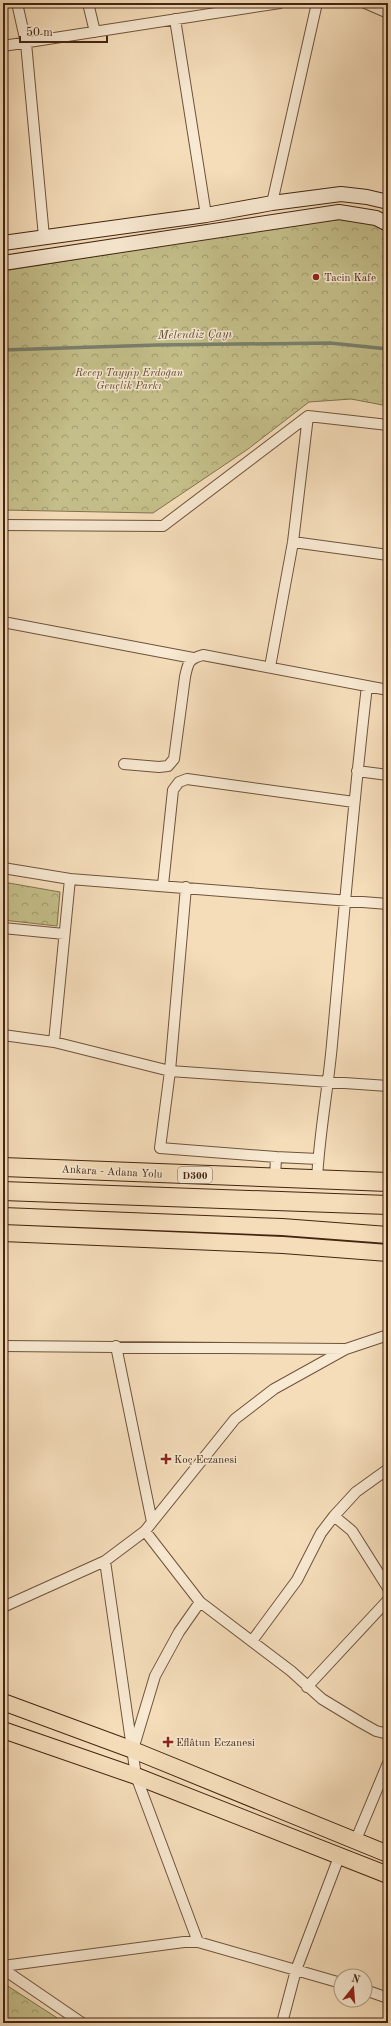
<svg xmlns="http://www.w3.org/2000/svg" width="391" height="2026" font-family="'Old Standard TT',serif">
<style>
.forest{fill:url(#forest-crowns);stroke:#84724e}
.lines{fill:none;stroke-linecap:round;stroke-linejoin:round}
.stream{stroke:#79806c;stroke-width:3.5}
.street-casing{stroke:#70533b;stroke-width:12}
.secondary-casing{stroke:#442511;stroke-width:16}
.primary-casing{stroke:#442511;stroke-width:18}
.highway-casing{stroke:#442511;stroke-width:20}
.street{stroke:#f8e9d2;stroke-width:10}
.secondary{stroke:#f8e9d2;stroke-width:14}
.primary{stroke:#f5ddba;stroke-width:16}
.highway{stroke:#f5ddba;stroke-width:18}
.poi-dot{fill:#8f2418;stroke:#f8e9d2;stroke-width:1.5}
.labels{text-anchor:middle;stroke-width:3;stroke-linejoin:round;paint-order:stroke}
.shield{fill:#f8e9d2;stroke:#7a604b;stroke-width:1}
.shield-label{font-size:10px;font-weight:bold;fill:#442511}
.poi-label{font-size:11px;fill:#442511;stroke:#f8e9d2;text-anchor:start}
.park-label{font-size:11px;font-style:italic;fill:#644c2f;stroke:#f8e9d2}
.street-label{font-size:11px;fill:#442511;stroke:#f8e9d2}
.water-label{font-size:12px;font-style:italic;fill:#5a4b37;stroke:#f8e9d2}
</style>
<defs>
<pattern id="forest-crowns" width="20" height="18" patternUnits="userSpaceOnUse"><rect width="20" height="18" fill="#c4bf8a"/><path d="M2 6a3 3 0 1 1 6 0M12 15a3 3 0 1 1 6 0" fill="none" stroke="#a19b6f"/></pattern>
</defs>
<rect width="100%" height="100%" fill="#f5ddba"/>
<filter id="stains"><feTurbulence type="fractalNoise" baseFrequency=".005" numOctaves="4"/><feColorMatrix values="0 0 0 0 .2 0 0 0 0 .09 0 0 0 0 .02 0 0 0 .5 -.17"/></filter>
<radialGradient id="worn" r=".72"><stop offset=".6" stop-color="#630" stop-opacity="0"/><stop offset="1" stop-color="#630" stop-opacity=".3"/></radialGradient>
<path class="forest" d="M354 218 378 224 388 230V406L351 399 309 402 248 449 153 513 3 510V271L291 225Z
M3 882 60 892 57 926 3 920Z
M3 1983 65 2023H3Z"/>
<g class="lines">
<path class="stream" d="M3 350 157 345 330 343 388 349"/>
<g class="street-casing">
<path id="street" d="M17 3 26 43 44 237
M88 3 95 32
M365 3 388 13
M175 19 206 215
M3 46 280 3
M272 203 317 3
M3 525 163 526 308 416 388 425
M293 542 388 555
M3 622 193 658
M270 667 293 542 308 416
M124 764 159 767 168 766 174 759 185 677C188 663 188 659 203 655L388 690
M357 771 388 775
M3 868 70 879
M163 885 173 790 179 782 187 779 354 802
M186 887 170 1071 160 1148 276 1157 275 1179
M3 928 64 934
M3 1035 54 1042 170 1071 388 1086
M54 1042 70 879 388 904
M276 1157 318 1159
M317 1180C319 1135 328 1090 332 1044 343 925 353 805 367 686
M3 1346 344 1349
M116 1346 152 1522
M334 1516 352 1531 388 1588
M145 1531 200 1602 291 1671 322 1699 360 1722 376 1731 388 1734
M105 1561 136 1776 198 1942
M3 1607 105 1561 145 1531 235 1419 274 1389 346 1349 388 1335
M252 1641 297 1580 321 1533 334 1516 356 1492 388 1469
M307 1687 388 1600
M134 1746 155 1676 179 1632 200 1602
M355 1842 388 1763
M3 1966 184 1942H198L341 1983
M3 1969 82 2023
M365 1990 388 1998
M282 2023 296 1970 339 1857"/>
</g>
<g class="secondary-casing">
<path id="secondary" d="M3 243 206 215 272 203 341 194 367 197 388 202
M3 263 339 212 376 218 388 224"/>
</g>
<g class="primary-casing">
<path id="primary" d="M3 1216 282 1227 388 1235
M3 1233 283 1245 388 1253
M3 1702 133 1750 388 1854
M3 1730 136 1776 388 1875"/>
</g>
<g class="highway-casing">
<path id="highway" d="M3 1167 388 1182
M3 1191 388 1205"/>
</g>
<use href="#street" class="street"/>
<use href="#secondary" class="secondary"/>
<use href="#primary" class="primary"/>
<use href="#highway" class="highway"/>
</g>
<g class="poi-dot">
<circle cx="316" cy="277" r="4"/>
<path d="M164 1453h4v4h4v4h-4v4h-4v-4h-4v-4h4z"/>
<path d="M166 1736h4v4h4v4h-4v4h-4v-4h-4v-4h4z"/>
</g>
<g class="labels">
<rect class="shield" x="178" y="1167" width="34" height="16" rx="3"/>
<g class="shield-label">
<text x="195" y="1179">D300</text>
</g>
<g class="poi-label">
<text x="324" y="281">Tacin Kafe</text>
<text x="174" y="1463">Koç Eczanesi</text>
<text x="176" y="1746">Eflâtun Eczanesi</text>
</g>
<g class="park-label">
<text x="129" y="376">Recep Tayyip Erdoğan<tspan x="129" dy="13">Gençlik Parkı</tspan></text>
</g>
<g class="street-label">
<text transform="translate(112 1171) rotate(3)" y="4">Ankara - Adana Yolu</text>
</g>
<g class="water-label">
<text transform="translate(195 334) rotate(-1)" y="4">Melendiz Çayı</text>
</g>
</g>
<rect width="391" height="2026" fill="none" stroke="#f5ddba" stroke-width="16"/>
<rect x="4" y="4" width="383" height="2018" fill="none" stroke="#442511" stroke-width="2"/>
<rect x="8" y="8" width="375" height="2010" fill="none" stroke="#442511"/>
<g transform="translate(353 1988) rotate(17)"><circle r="19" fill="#f8e9d2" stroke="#b09b85"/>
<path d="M0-3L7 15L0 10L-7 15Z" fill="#8f2418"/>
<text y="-6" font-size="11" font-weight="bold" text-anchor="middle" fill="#442511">N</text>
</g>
<path d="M20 36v6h87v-6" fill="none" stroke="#442511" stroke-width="2"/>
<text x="26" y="36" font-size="12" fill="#442511" stroke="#f8e9d2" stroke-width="3" paint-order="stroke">50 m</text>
<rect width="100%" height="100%" filter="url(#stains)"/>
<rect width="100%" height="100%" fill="url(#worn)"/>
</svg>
